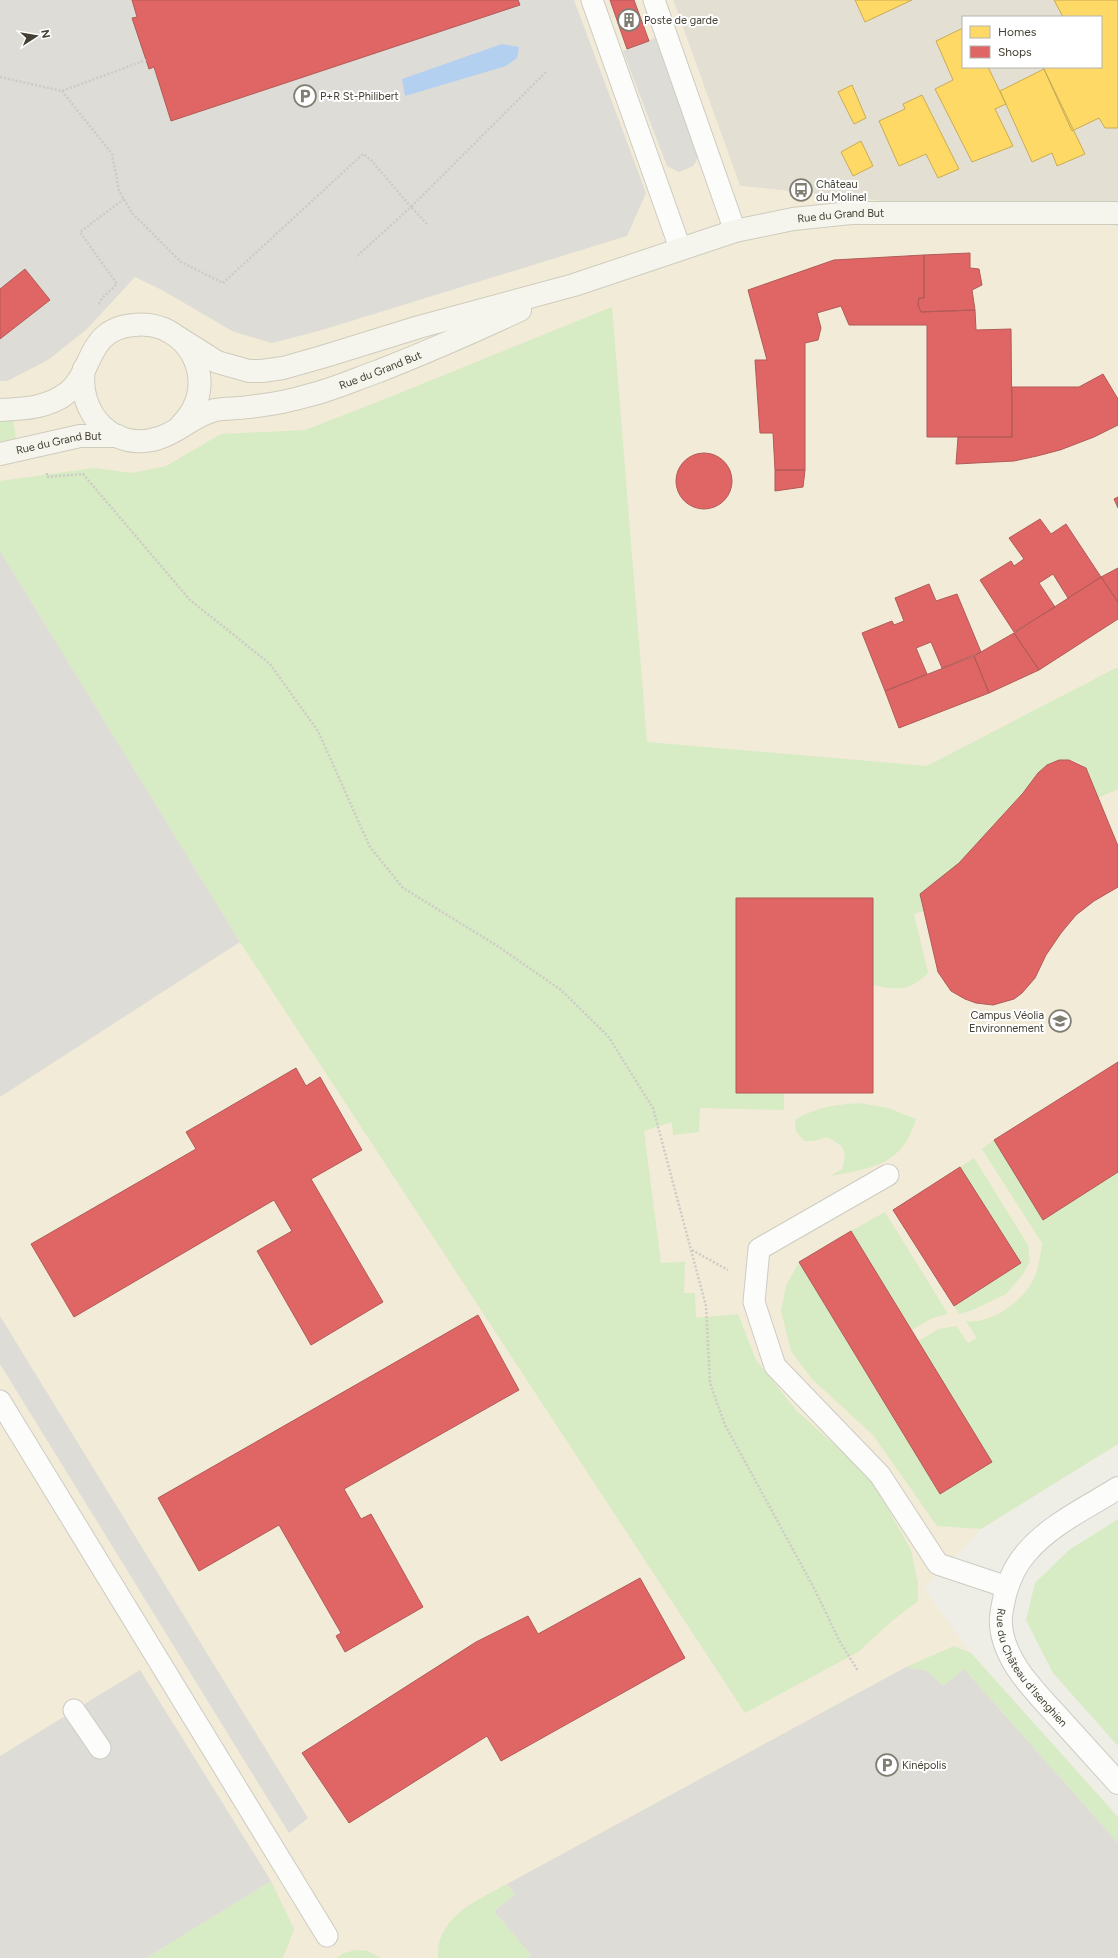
<svg xmlns="http://www.w3.org/2000/svg" width="1118" height="1958" font-family="Figtree,sans-serif">
<style>
.residential{fill:#e3e0d3;fill-rule:evenodd}
.commercial{fill:#f2ebd7}
.green{fill:#d7ebc4}
.parking{fill:#dddcd6}
.water{fill:#b3d0f0}
.homes{fill:#ffd966;stroke:#c7ab57}
.shops{fill:#e06666;stroke:#b15b57}
.lines{fill:none;stroke-linecap:round;stroke-linejoin:round}
.service-casing{stroke:#cccbc4;stroke-width:23}
.minor-casing{stroke:#cccbc4;stroke-width:24}
.secondary-casing{stroke:#ceccbd;stroke-width:24}
.path{stroke:#cdcbc6;stroke-width:2.5;stroke-dasharray:2 2;stroke-linecap:butt}
.service{stroke:#fcfcfb;stroke-width:21}
.minor{stroke:#fcfcfb;stroke-width:22}
.secondary{stroke:#f6f5ed;stroke-width:22}
.labels{text-anchor:middle;stroke-width:4;stroke-linejoin:round;paint-order:stroke}
.poi-label{font-size:11px;fill:#444033;stroke:#fff;text-anchor:start}
.street-label{font-size:11px;fill:#444033;stroke:#fff}
</style>
<rect width="100%" height="100%" fill="#eeede6"/>
<path class="residential" d="M673 0H1118V226L740 186ZM963 17H1101V67H963Z"/>
<path class="commercial" d="M0 0H673L740 186 1118 226V1444L981 1529 924 1589 971 1653 1118 1817V1958H0Z"/>
<path class="green" d="M612 307 647 742 927 766 1118 667V789L1098 798C1094 790 1091 776 1086 768 1077 757 1057 758 1047 765L959 863 920 894 923 911 914 914 928 973C909 992 897 990 873 985L872 898H736V1093L784 1094V1110L700 1108 699 1132 673 1135 672 1122 644 1131 661 1263 685 1262 684 1293H695L696 1318 738 1314 756 1360 796 1410 839 1449 868 1473 911 1550 918 1584V1601L892 1621 858 1652 745 1713 240 942 0 551V481L94 468 132 473 166 466 221 434 305 430 370 405Z
M13 420 16 439 0 442V421Z
M859 1103 888 1108 916 1119C902 1166 872 1168 830 1176L842 1169 845 1157 842 1146 827 1137 814 1141H804L796 1131 795 1120C816 1107 835 1105 859 1103Z
M994 1140 1043 1220 1118 1172V1444L981 1529 937 1526 873 1435 812 1379 791 1351 781 1311 786 1286 799 1262 940 1493 918 1341 939 1329 956 1326 968 1343 977 1338 966 1321C989 1325 1021 1303 1032 1282 1039 1270 1040 1256 1042 1243L982 1149Z
M974 1158 1028 1245 1030 1261 1023 1274 1006 1294 970 1311 959 1314 954 1306 1021 1263 960 1167Z
M885 1212 948 1314 932 1318 912 1330 851 1231Z
M1118 1519V1746L1053 1673 1026 1620 1035 1583 1069 1550Z
M954 1646 971 1653 1118 1817V1843L964 1669 943 1686 927 1671 906 1667Z
M271 1881 294 1929 283 1958H146Z
M507 1884 515 1895 494 1911 531 1955 528 1958H438C438 1952 438 1945 440 1940 450 1910 482 1898 507 1884Z
M356 1950 367 1951 381 1958H336L344 1953Z"/>
<path class="parking" d="M0 0H574L646 193 627 236 322 330 272 343 234 332 162 290 135 277 87 329 48 360 7 381H0Z
M655 38 697 149V160L693 166 679 172 667 166 623 51Z
M0 551 240 942 0 1097Z
M0 1316 308 1818 289 1833 0 1364Z
M906 1667 927 1671 943 1686 964 1669 1118 1843V1958H528L531 1955 494 1911 515 1895 507 1884Z
M140 1670 271 1881 146 1958H0V1756Z"/>
<path class="water" d="M502 44 519 47 517 58 506 66 405 96 402 79Z"/>
<path class="homes" d="M855 0H912L865 22Z
M1054 0H1118V128H1105L1099 118 1072 131 1043 67H1101V17H1063Z
M963 28V67H988L1006 104 995 109 1013 146 972 162 935 89 953 80 936 41Z
M1044 69 1085 154 1057 166 1052 153 1032 162 1000 91Z
M852 85 866 118 854 124 838 92Z
M922 95 959 169 938 178 926 154 899 166 879 121 905 109 903 104Z
M861 141 873 166 853 176 841 152Z"/>
<path class="shops" d="M132 0H518L520 5 171 121 154 67 149 69 132 18 137 17Z
M610 0H634L649 41 627 49Z
M970 253V268L979 269 982 285 972 290 975 310 921 312 918 305 919 298H924V255Z
M924 255V298H919L918 305 921 312 975 310 976 330 1011 329 1012 437H927V325H849L841 306 817 313 821 328 818 340 805 343V470H775L773 433H760L755 360H767L748 290 834 260Z
M25 269 50 300 0 339V289Z
M1103 374 1118 399V425L1094 437 1060 450 1037 456 1014 461 956 464 958 437H1012V387H1079Z
M676 481a28 28 0 1 1 56 0a28 28 0 1 1-56 0Z
M775 470H805L803 487 775 491Z
M1118 497V508L1114 499Z
M1040 519 1051 534 1066 524 1101 577 1068 598 1053 574 1039 583 1055 607 1014 632 980 580 1011 561 1014 566 1024 559 1009 538Z
M1118 568V602L1101 577Z
M1101 577 1118 602V619L1039 670 1014 633Z
M929 584 936 601 957 594 981 652 942 668 931 642 916 648 927 674 885 691 862 633 892 621 894 625 904 621 895 598Z
M1014 633 1039 670 989 693 974 656Z
M974 656 989 693 899 728 885 691Z
M1059 760H1069L1086 768 1118 846V887L1094 901 1076 915 1061 933 1046 955 1035 978 1022 993 1014 999 993 1005 976 1003 965 999 951 991 938 972 920 894 959 863 1023 793 1038 773 1047 765Z
M736 898H873V1093H736Z
M1118 1062V1172L1043 1220 994 1140Z
M296 1068 306 1086 320 1077 362 1150 311 1179 383 1302 311 1345 257 1251 292 1231 274 1200 74 1317 31 1244 196 1149 186 1132Z
M960 1167 1021 1263 954 1306 893 1210Z
M851 1231 992 1462 940 1494 799 1262Z
M478 1315 519 1390 344 1489 361 1519 371 1514 423 1607 345 1652 336 1636 341 1633 279 1525 199 1571 158 1498Z
M640 1578 685 1658 501 1761 487 1736 349 1823 302 1753 476 1642 528 1616 538 1634Z"/>
<g class="lines">
<g class="service-casing">
<path id="service" d="M592 0 680 248
M654 0 735 231
M888 1175 759 1249 754 1302 775 1366 880 1475 938 1564 1007 1587
M0 1401 327 1936
M74 1710 100 1748"/>
</g>
<g class="minor-casing">
<g id="minor">
<path id="s1" d="M1118 1488C1088 1507 1051 1524 1027 1552 1016 1564 1009 1580 1005 1595 1003 1604 1000 1615 1001 1625 1004 1663 1037 1693 1061 1720 1080 1741 1099 1762 1118 1783"/>
</g>
</g>
<g class="secondary-casing">
<g id="secondary">
<path id="s2" d="M179 338 217 362 249 371H262L283 368 322 357 419 327 574 285 735 231 793 219 851 213H1118"/>
<path id="s3" d="M84 369C77 413 113 453 159 438 179 432 194 415 215 410 226 408 237 409 248 407 269 405 290 401 310 395 334 389 356 379 379 371 427 352 473 332 520 310"/>
<path d="M0 410C23 409 48 408 67 393 94 373 85 329 134 325 190 319 222 385 181 425"/>
<path id="s4" d="M0 454 80 436H118"/>
</g>
</g>
<path class="path" d="M0 77 62 91 146 60
M62 91 112 154 119 191 132 213 181 262 223 283 363 154 371 160 411 207 356 257
M427 224 411 207 547 71
M99 304 102 298 117 284 80 232 124 199
M47 473V477L83 474 190 600 270 664 318 731 370 847 403 888 496 945 561 990 608 1036 653 1108 706 1306 710 1383 725 1425 814 1588 839 1640 858 1671
M692 1250 728 1270"/>
<use href="#service" class="service"/>
<use href="#minor" class="minor"/>
<use href="#secondary" class="secondary"/>
</g>
<defs>
<g id="building-ring" transform="scale(1.15)"><circle r="9.5" fill="#fff" stroke="#807d72" stroke-width="1.5"/><path d="M-4-6H4V6H1V3H-1V6H-4ZM-2.5-4.3h1.7v1.8h-1.7ZM.8-4.3h1.7v1.8H.8ZM-2.5-1h1.7V.8h-1.7ZM.8-1h1.7V.8H.8Z" fill="#807d72"/></g>
<g id="parking-ring" transform="scale(1.15)"><circle r="9.5" fill="#fff" stroke="#807d72" stroke-width="1.5"/><path d="M-3.5-5.5H1a3.5 3.5 0 0 1 0 7H-1V5.5H-3.5ZM-1-3.4V-.6H.8a1.4 1.4 0 0 0 0-2.8Z" fill="#807d72"/></g>
<g id="bus-ring" transform="scale(1.15)"><circle r="9.5" fill="#fff" stroke="#807d72" stroke-width="1.5"/><path d="M-5-6H5V4H4V6H2V4H-2V6H-4V4H-5ZM-3.5-4V0h7V-4ZM-3.5 1.2v1.5H-2V1.2ZM2 1.2v1.5H3.5V1.2Z" fill="#807d72"/></g>
<g id="university-ring" transform="scale(1.15)"><circle r="9.5" fill="#fff" stroke="#807d72" stroke-width="1.5"/><path d="M0-5L7-2L0 1L-7-2ZM-4 1L0 2.5L4 1V4Q0 6-4 4Z" fill="#807d72"/></g>
</defs>
<g fill-rule="evenodd">
<use href="#building-ring" x="629" y="20"/>
<use href="#parking-ring" x="305" y="96"/>
<use href="#bus-ring" x="801" y="190"/>
<use href="#university-ring" x="1060" y="1021"/>
<use href="#parking-ring" x="887" y="1765"/>
</g>
<g class="labels">
<g class="poi-label">
<text x="644" y="24">Poste de garde</text>
<text x="320" y="100">P+R St-Philibert</text>
<text x="816" y="188">Château<tspan x="816" dy="13">du Molinel</tspan></text>
<text x="1044" y="1019" text-anchor="end">Campus Véolia<tspan x="1044" dy="13">Environnement</tspan></text>
<text x="902" y="1769">Kinépolis</text>
</g>
<g class="street-label">
<text dy="4" stroke="none"><textPath href="#s2" startOffset="692">Rue du Grand But</textPath></text>
<text dy="4" stroke="none"><textPath href="#s3" startOffset="357">Rue du Grand But</textPath></text>
<text dy="4" stroke="none"><textPath href="#s4" startOffset="60">Rue du Grand But</textPath></text>
<text dy="4" stroke="none"><textPath href="#s1" startOffset="243">Rue du Château d'Isenghien</textPath></text>
</g>
</g>
<rect x="962" y="16" width="140" height="52" fill="#ffffff" stroke="#b4b3ad"/>
<rect x="970" y="26" width="20" height="12" fill="#ffd966" stroke="#b4b3ad"/>
<text x="998" y="36" font-size="12" fill="#444033">Homes</text>
<rect x="970" y="46" width="20" height="12" fill="#e06666" stroke="#b4b3ad"/>
<text x="998" y="56" font-size="12" fill="#444033">Shops</text>
<g transform="translate(36 36) rotate(78)" stroke="#ffffff" stroke-width="3" paint-order="stroke">
<path d="M0-3L7 15L0 10L-7 15Z" fill="#444033"/>
<text y="-6" font-size="11" font-weight="bold" text-anchor="middle" fill="#444033">N</text>
</g>
</svg>
